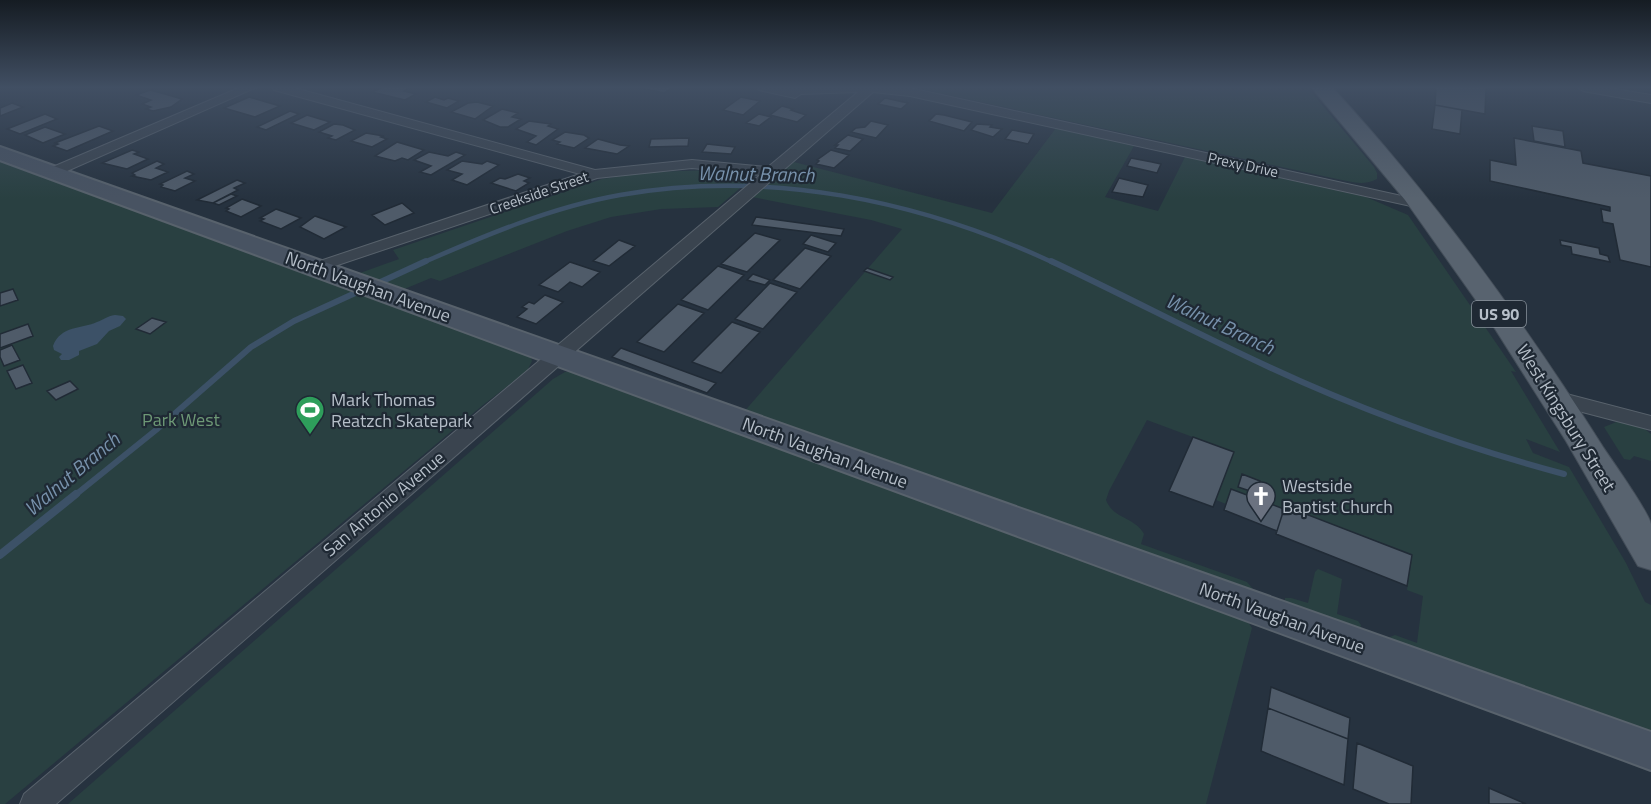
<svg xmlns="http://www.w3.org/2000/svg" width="1651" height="804" font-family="'Titillium Web',sans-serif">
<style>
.green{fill:#294041}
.water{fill:#3c5167}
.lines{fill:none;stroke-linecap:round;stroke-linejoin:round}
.stream-far2{stroke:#3c5167;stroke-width:4.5}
.stream-far1{stroke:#3c5167;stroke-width:6}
.stream{stroke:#3c5167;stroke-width:8}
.building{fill:#4f5b69;stroke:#212b36;stroke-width:1.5}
.street-casing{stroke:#58626c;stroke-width:2}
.secondary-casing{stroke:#58626c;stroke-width:4}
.primary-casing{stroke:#434d58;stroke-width:2}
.street{fill:#3a444f;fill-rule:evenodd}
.secondary{fill:#485362;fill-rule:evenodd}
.primary{fill:#58636f;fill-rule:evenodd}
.labels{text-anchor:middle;stroke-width:4.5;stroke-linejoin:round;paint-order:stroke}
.far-street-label{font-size:15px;fill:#b6bfc9;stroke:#1f2934}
.shield{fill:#1f2934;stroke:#89929c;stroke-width:1.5}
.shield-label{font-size:16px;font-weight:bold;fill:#b6bfc9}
.street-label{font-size:18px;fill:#b6bfc9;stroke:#1f2934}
.poi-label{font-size:18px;fill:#b6bfc9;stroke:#1f2934;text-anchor:start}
.park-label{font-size:18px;fill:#6e9976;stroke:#1f2934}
.water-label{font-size:20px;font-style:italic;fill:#7791ab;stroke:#1f2934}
</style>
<rect width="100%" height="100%" fill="#26323f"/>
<path class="green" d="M911 87H1307L1374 167 1377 173V179C1364 186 1351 182 1337 179Z
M1056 128 1134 146 1105 197 1158 211 1185 157 1366 197 1408 215 1516 372 1511 371 1560 452 1526 439 1533 453 1569 467 1626 563 1645 602 1651 605V737L1389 640 1390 637 1395 635 1417 643 1423 596 1407 590 1412 554 1286 507 1284 509 1232 489 1226 504 1216 500 1233 452 1147 420 1109 491 1106 500C1113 519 1135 517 1144 534L1141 544 1247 582 1253 589 1249 592 743 413 902 229 871 220 752 197 773 178H790V175L783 174 787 167 794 162 992 213Z
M0 161 389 305 527 354 530 355 532 361 527 371 483 405 5 804H0Z
M712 170 746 173 749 174H741V176L753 177 718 207 661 209 611 217 567 231 440 281 431 278 402 290 360 273 399 259 393 250 602 179 650 172Z
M565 372H575L1246 619 1252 628 1206 804H68L553 379Z
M1619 421 1642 427 1651 434V461L1634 456 1630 460 1624 459 1604 427Z
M1318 569 1342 579 1337 614 1358 621 1361 625 1360 632 1285 605V598H1291L1308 603 1315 572Z"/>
<path class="water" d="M115 315 123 316 126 319 120 326 109 331 97 344 79 351V355L69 360H61L59 357 62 354 54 350 53 346C61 325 82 329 97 322 103 320 107 316 115 315Z"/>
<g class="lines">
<path class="stream-far2" d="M422 263C486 235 552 207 620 195 769 169 919 200 1054 263"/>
<path class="stream-far1" d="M1051 261C1124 295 1195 333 1269 367 1364 411 1462 447 1564 474
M374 285 426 261
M74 496 156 430 251 347 294 321 364 289"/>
<path class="stream" d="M0 555 76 494"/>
</g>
<path class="building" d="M383 87H404L409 88 404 91 416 94 405 100 372 92Z
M637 87H673L664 93Z
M1436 87H1486L1485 114 1435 105Z
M150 90 165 94 182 99 171 107 153 111 146 109 151 107 142 104 151 100 136 95Z
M249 97 280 106 255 117 224 108Z
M435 97 444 100 448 98 459 101 447 108 426 102Z
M741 97 760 101 743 115 723 110Z
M885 98 908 103 901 109 878 104Z
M477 102 493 106 475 119 451 112 468 103Z
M12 103 23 107 0 116V108Z
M1435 105 1462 110 1460 134 1432 129Z
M782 106 793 109 791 110 806 115 797 122 770 115Z
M502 109 518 113 512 117 521 119 508 127H500L483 120Z
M290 111 299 114 266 130 257 127Z
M45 114 57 119 20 134 7 129Z
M759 114 771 117 759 126 746 123Z
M936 114 944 115 972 122 964 131 929 121Z
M307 115 330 122 314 130 291 123Z
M529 121 551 124 548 126 558 129 536 145 527 142 536 136 516 129Z
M871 121 888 125 876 138 851 132 856 128 865 127Z
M334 124 343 125 355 130 336 140 328 138 332 136 319 132Z
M977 124 992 125 990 127 1002 129 993 137 971 130Z
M99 126 113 131 67 151 53 146 58 144 55 143Z
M1532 126 1563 131 1565 147 1534 141Z
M45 127 65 134 43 143 25 135Z
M1012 130 1034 134 1028 144 1005 139Z
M565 132 584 135 589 138 574 148 557 144 560 142 552 140Z
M366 133 384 136 381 137 387 139 372 147 351 141Z
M848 135 863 139 850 151 835 148 838 145H835Z
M689 138 688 146 649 147 651 139Z
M1514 138 1581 151 1583 163 1651 176V267L1620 260 1613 224 1603 222 1601 209 1610 211V207L1490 181V160L1516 165Z
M598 139 620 145 629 146 617 154 585 148Z
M397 142 424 150 408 160 402 158 395 161 375 156Z
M707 144 735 147 731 154 702 152Z
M132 150 139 152 134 154 148 159 127 169 102 163Z
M831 150 849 155 834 168 816 164 819 161 817 160Z
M429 152 448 156 456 152 465 155 431 175 420 172 431 166 414 160Z
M1131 158 1152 162 1161 164 1157 173 1127 166Z
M157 161 164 164 156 168 168 172 151 180 132 176 135 175 132 173Z
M462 161 482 164 487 161 499 165 467 185 452 180 462 174 447 170Z
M187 171 194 174 185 178 195 181 175 191 161 187 163 185 160 184Z
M518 174 530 178 524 181 529 183 516 191 491 183 500 178 505 179Z
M1119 178 1148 185 1143 197 1112 192Z
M237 180 245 183 234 188 238 190 213 203 197 200Z
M231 194 237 196 219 205 213 203Z
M242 199 261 206 241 217 226 211 229 209 226 208Z
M402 203 414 213 385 225 372 215Z
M276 209 301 218 281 229 260 221 264 219 260 218Z
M315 216 346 227 324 239 300 227Z
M756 217 830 227 844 229 841 236 752 225Z
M755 233 780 240 747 272 721 264Z
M811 235 836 243 828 252 803 244Z
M619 240 635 246 609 266 593 261Z
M1560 240 1599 248 1600 254 1608 256 1610 262 1572 254 1571 247 1561 245Z
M805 248 831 256 800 289 773 280Z
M570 262 600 272 582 287 570 282 558 292 539 285Z
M718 266 744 275 708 310 681 300Z
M867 268 893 277 890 280 864 271Z
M753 274 770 280 765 285 747 280Z
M770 283 797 292 763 329 735 319Z
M13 289 18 300 0 306V293Z
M545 295 563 302 536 324 517 317 527 309 522 307 529 302 534 304Z
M678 304 704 313 664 352 637 342Z
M152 318 166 322 150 334 136 329Z
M732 322 760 332 721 373 692 362Z
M28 324 33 336 0 348V334Z
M12 345 20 360 4 366 0 357V350Z
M621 348 716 383 707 393 612 357Z
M621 348 716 383 707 393 612 357Z
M23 365 32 383 16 389 7 371Z
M70 381 78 389 56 400 47 391Z
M1193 437 1234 452 1213 507 1169 491Z
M1242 474 1260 481 1256 493 1238 487Z
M1231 489 1284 509 1277 531 1224 510Z
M1285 506 1412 555 1407 586 1276 534Z
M1271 687 1350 718 1348 739 1268 708Z
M1268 708 1348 739 1344 785 1261 751Z
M1357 743 1413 766 1411 804H1389L1353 789Z
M1489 788 1526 804H1489Z"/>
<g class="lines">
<g class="street-casing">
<path id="street" d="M241 87H257L58 175 53 176 46 172 48 169Z
M272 87H291L595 170 692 160 768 167 858 92 801 94 795 98 759 90 757 87 910 88 1420 200 1427 204 1420 208 910 96 873 92 56 804H20L24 794 760 175 692 168 597 178 314 273 306 268 308 265 580 174 274 90Z
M1577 87H1603L1651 95V103L1583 91Z
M1555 391 1651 416V430L1548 403 1545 398 1548 393Z"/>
</g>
<g class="secondary-casing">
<path id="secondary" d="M0 147 1651 732V770L0 160Z"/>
</g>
<g class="primary-casing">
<path id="primary" d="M1311 87H1332C1434 198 1522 319 1603 447 1613 462 1648 511 1651 524 1651 538 1651 556 1651 570L1638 566 1566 441 1485 313 1405 200Z"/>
</g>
<use href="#street" class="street"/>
<use href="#secondary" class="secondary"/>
<use href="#primary" class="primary"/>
</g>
<linearGradient id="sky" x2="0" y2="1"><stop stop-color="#151c23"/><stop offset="0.44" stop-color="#414f63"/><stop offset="1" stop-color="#414f63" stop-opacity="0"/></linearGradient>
<rect width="1651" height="199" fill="url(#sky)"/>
<defs>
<g id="stadium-pin" transform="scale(1.5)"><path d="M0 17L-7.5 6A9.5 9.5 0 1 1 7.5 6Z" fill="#2e9e5b" stroke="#1f2934"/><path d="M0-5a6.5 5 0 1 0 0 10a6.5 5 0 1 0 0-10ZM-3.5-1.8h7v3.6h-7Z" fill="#fff"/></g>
<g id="church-pin" transform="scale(1.5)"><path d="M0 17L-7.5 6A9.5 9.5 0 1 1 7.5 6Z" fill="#6b7280" stroke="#1f2934"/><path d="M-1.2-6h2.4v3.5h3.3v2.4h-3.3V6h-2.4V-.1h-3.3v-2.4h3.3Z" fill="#fff"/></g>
</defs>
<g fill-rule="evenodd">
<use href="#stadium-pin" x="310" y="410"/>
<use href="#church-pin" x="1261" y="496"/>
</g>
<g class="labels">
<g class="far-street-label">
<text transform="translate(1243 165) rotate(12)" y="5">Prexy Drive</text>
<text transform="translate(539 193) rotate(-19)" y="5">Creekside Street</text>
</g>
<rect class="shield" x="1472" y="301" width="54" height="26" rx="4.5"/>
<g class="shield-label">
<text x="1499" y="320">US 90</text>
</g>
<g class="street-label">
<text transform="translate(368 287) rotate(20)" y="6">North Vaughan Avenue</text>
<text transform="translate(1566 418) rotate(58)" y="6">West Kingsbury Street</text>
<text transform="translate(825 453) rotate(20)" y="6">North Vaughan Avenue</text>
<text transform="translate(384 504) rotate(-40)" y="6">San Antonio Avenue</text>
<text transform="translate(1282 618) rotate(20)" y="6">North Vaughan Avenue</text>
</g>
<g class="poi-label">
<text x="331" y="406">Mark Thomas<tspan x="331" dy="21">Reatzch Skatepark</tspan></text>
<text x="1282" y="492">Westside<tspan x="1282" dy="21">Baptist Church</tspan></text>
</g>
<g class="park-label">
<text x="181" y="426">Park West</text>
</g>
<g class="water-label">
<text transform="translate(756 174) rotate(1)" y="7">Walnut Branch</text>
<text transform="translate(1220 324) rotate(25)" y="7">Walnut Branch</text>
<text transform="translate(72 474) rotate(-40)" y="7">Walnut Branch</text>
</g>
</g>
</svg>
